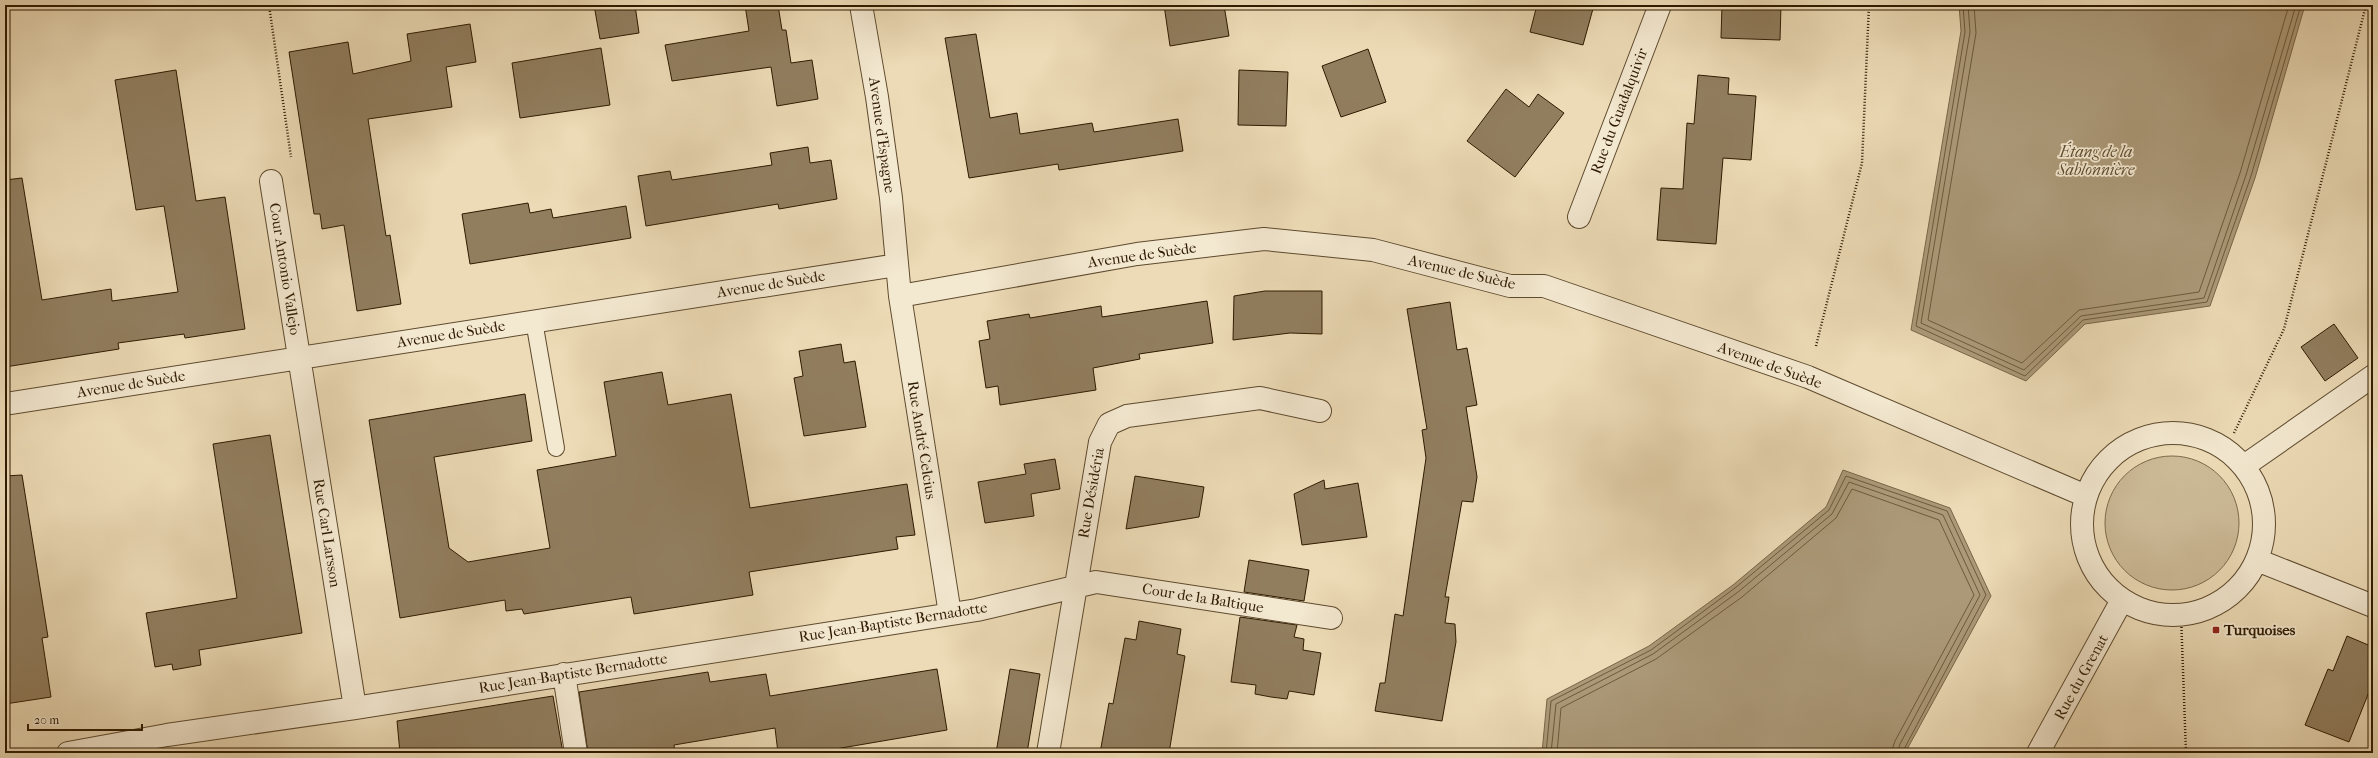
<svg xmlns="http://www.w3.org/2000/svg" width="2378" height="758" font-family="'IM FELL French Canon',serif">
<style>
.green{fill:#ccba97;stroke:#7d6a4c}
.water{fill:#ab9978;stroke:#796648}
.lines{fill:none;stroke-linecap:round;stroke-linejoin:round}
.shore{stroke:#6c5a3c;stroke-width:1}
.building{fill:#917e5f;stroke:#2e1a00}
.lane-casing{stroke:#5e4a2e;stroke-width:18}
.street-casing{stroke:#5e4a2e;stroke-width:24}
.path{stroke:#2e1a00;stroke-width:2.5;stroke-dasharray:1 2;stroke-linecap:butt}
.lane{stroke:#f3e8d0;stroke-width:16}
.street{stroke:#f3e8d0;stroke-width:22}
.poi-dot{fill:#8f2418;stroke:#f3e8d0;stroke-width:1.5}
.labels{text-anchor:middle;stroke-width:3.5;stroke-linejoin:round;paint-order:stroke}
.street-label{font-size:15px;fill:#2e1a00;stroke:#f3e8d0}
.poi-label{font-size:15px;font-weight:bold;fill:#2e1a00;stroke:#f3e8d0;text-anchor:start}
.water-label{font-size:16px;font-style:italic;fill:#604d30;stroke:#f3e8d0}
</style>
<rect width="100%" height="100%" fill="#ecdbb6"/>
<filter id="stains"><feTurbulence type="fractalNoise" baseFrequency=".005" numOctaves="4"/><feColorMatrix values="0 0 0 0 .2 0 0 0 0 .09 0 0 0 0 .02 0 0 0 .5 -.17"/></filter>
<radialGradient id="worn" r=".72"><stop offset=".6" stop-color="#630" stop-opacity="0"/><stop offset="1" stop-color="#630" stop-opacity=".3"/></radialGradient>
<path class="green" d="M2105 523a67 67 0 1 1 134 0a67 67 0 1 1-134 0Z"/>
<path class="water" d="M1959 5H2305L2255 178 2210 306 2085 324 2026 381 1911 330 1961 31Z
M1843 470 1950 508 1991 596 1905 753H1542L1547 699 1649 646 1733 585 1826 507Z"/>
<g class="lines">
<path class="shore" d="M1963 5 1965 32 1916 326 2025 376 2083 320 2207 302 2251 176 2301 5
M1968 5 1970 32 1921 323 2024 370 2081 316 2204 298 2246 175 2296 5
M1974 5 1976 33 1928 320 2022 363 2079 310 2199 292 2240 173 2289 5
M1546 753 1551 701 1651 650 1735 588 1829 510 1846 476 1947 511 1986 595 1902 753
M1551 753 1556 704 1653 654 1738 592 1832 514 1849 482 1943 515 1980 595 1900 744 1897 753
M1557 753 1561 708 1656 659 1742 597 1836 518 1852 489 1939 520 1974 595 1895 741 1891 753"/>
</g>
<path class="building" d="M594 5H635L639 33 600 39Z
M745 5H778L782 30H786L791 63 812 60 818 99 777 106 771 67 672 81 665 45 749 31Z
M1164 5H1224L1229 36 1170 46Z
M1537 5H1594L1583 45 1530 32Z
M1722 5H1781L1780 40 1721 38Z
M470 24 476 62 446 67 452 107 368 119 386 236 390 235 401 304 357 311 344 225 322 229 320 214H314L289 52 348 42 353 74 411 61 407 34Z
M976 34 990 118 1017 113 1020 134 1092 123 1094 132 1178 119 1183 151 1059 170 1058 164 969 178 945 38Z
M601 48 610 105 520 118 512 63Z
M1368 49 1386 102 1341 117 1322 66Z
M176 70 196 201 225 197 245 329 185 338 184 334 118 343 119 349 5 367V180L22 178 42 300 111 289 112 301 178 292 164 206 136 210 115 80Z
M1239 70 1288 72 1286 126 1238 125Z
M1698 75 1729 78 1728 94 1756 96 1751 160 1723 158 1716 244 1657 240 1661 188 1683 189 1687 123 1694 124Z
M1506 89 1529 107 1538 94 1564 113 1515 177 1467 141Z
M808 147 810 163 831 160 837 199 779 209 778 204 646 226 638 176 670 171 672 180 772 165 770 153Z
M528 203 530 213 551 209 553 218 626 206 631 238 470 264 462 214Z
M1265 291H1322V334L1290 333 1233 340 1234 296Z
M1207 301 1213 343 1139 354 1140 359 1093 368 1096 390 1000 405 998 386 986 388 979 341 990 339 987 321 1029 314 1030 318 1101 306 1102 317Z
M1450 302 1457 350 1467 348 1477 405 1466 407 1477 477 1473 502 1462 501 1445 597H1449L1445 623 1455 624 1456 642 1442 721 1375 711 1380 683H1385L1395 614 1403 616 1426 458 1422 430 1427 429 1407 309Z
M2334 324 2358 358 2325 381 2301 347Z
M841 344 844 363 855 361 866 427 804 436 794 378 803 376 799 351Z
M662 372 668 405 731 394 750 508 907 484 915 535 896 537 898 549 749 572 753 595 634 614 631 597 524 614 522 609 506 611 505 600 400 618 369 420 525 394 532 441 434 457 449 548 468 562 550 548 537 470 616 456 604 382Z
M270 435 302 633 199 650 201 665 173 670 172 664 155 667 146 613 237 598 213 444Z
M1055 459 1060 489 1031 494 1034 516 985 523 978 482 1026 474 1024 464Z
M22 475 48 637 42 638 51 697 5 704V476Z
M1135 476 1204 487 1199 517 1126 529Z
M1324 480 1325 489 1358 483 1367 537 1302 545 1294 494Z
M1249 560 1309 570 1304 601 1244 592Z
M1240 617 1297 625 1294 637 1304 639 1303 650 1321 653 1314 695 1289 691 1287 699 1271 697 1255 694 1256 685 1231 682Z
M1139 621 1181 629 1177 654 1185 656 1169 753H1100L1109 703 1113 704 1125 638 1136 640Z
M2347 636 2373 647V682L2349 742 2305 725 2328 669 2333 671Z
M937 669 947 730 812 753H778L775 728 674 745 675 753H588L579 692 708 672 710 682 766 674 770 696Z
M1010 669 1040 674 1027 753H996Z
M553 696 563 753H400L397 721Z"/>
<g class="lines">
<g class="lane-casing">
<path id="lane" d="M534 321 556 448"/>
</g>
<g class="street-casing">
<path id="street" d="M861 5 877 97 891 198 900 296 950 614
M271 181 355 708
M1579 217 1660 5
M900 296 1137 254 1264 239 1373 250 1510 286H1544L1808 377 2086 496
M5 404 897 265
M2082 524a91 91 0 1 1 182 0a91 91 0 1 1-182 0Z
M2244 466 2373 376
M2257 560 2373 606
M564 674 576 753
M68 753 167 735 355 708 977 610 1096 582 1331 618
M1048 753 1100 442 1109 424 1127 416 1260 398 1320 411
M2038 753 2122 600"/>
</g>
<path class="path" d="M269 5 291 157
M1816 346 1862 163 1869 5
M2234 433 2284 329 2366 5
M2181 615 2186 753"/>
<use href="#lane" class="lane"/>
<use href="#street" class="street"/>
</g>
<rect class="poi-dot" x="2212" y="626" width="8" height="8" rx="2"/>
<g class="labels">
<g class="street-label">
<text transform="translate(1619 111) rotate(-69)" y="5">Rue du Guadalquivir</text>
<text transform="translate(882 135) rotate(82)" y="5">Avenue d'Espagne</text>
<text transform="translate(1142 255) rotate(-8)" y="5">Avenue de Suède</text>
<text transform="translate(285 269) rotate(81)" y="5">Cour Antonio Vallejo</text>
<text transform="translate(1462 272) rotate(13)" y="5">Avenue de Suède</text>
<text transform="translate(771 284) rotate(-9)" y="5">Avenue de Suède</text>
<text transform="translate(451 334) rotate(-9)" y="5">Avenue de Suède</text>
<text transform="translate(1770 365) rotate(20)" y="5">Avenue de Suède</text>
<text transform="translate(131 384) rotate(-9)" y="5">Avenue de Suède</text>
<text transform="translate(922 440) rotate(81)" y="5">Rue André Celcius</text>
<text transform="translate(1091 493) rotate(-80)" y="5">Rue Désidéria</text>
<text transform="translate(327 533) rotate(81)" y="5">Rue Carl Larsson</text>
<text transform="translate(1203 598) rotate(9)" y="5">Cour de la Baltique</text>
<text transform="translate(893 622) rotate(-9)" y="5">Rue Jean-Baptiste Bernadotte</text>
<text transform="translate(573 673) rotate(-9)" y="5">Rue Jean-Baptiste Bernadotte</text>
<text transform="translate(2081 677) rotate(-61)" y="5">Rue du Grenat</text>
</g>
<g class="poi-label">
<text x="2224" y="635">Turquoises</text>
</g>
<g class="water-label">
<text x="2096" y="157">Étang de la<tspan x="2096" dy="18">Sablonnière</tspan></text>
</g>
</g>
<rect width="2378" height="758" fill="none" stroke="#ecdbb6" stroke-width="20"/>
<rect x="6" y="6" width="2366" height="746" fill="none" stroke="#2e1a00" stroke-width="2"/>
<rect x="10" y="10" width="2358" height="738" fill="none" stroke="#2e1a00"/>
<path d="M28 724v6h114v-6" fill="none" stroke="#2e1a00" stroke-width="2"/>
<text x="34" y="724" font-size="12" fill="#2e1a00" stroke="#f3e8d0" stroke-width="3" paint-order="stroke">20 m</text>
<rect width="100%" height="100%" filter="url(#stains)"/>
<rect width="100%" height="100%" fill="url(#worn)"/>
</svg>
